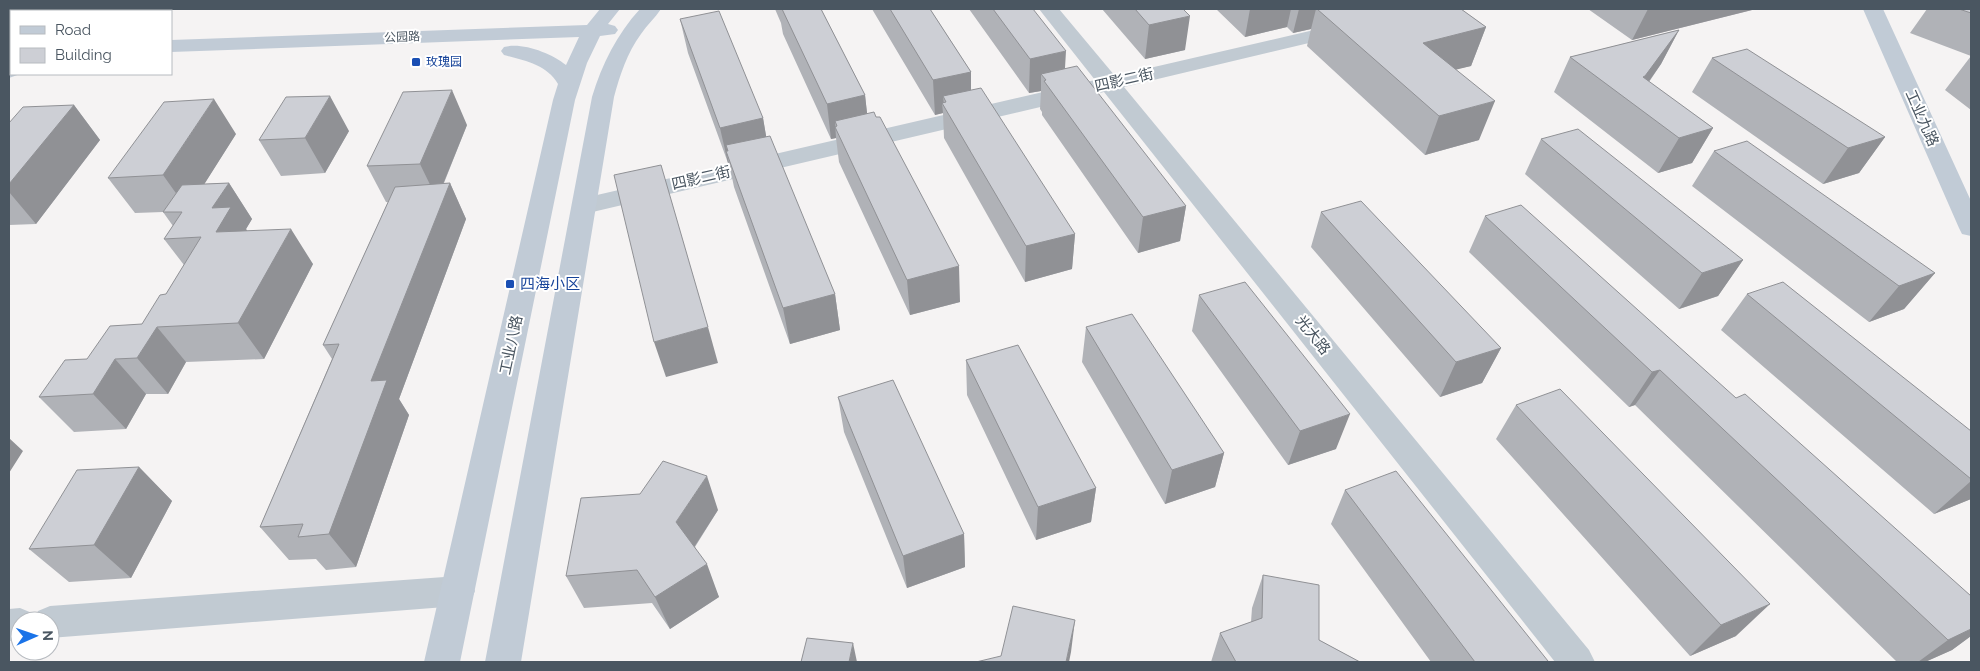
<svg xmlns="http://www.w3.org/2000/svg" width="1980" height="671" font-family="Raleway,'Noto Sans SC',sans-serif">
<style>
.lines{fill:none;stroke-linecap:round;stroke-linejoin:round}
.street{fill:#c1cad2;fill-rule:evenodd}
.secondary{fill:#c1cbd6;fill-rule:evenodd}
.wall{fill:#b0b2b7}
.shaded-wall{fill:#909195}
.building{fill:#cdcfd5;stroke:#909195}
.transit-dot{fill:#1a4fb4;stroke:#fff;stroke-width:2}
.labels{text-anchor:middle;stroke-width:4;stroke-linejoin:round;paint-order:stroke}
.far-street-label{font-size:12px;fill:#4a5661;stroke:#fff}
.far-transit-label{font-size:12px;fill:#164399;stroke:#fff;text-anchor:start}
.street-label{font-size:15px;fill:#4a5661;stroke:#fff}
.transit-label{font-size:15px;fill:#164399;stroke:#fff;text-anchor:start}
</style>
<rect width="100%" height="100%" fill="#f5f3f3"/>
<g class="lines">
<path class="street" d="M1039 9H1059L1115 76 1344 23 1351 25 1354 29 1351 33 1124 87 1589 650 1595 662H1555L1104 92 584 214 575 212 572 206 575 200 584 198 1095 80Z
M458 576 470 580 475 591 470 602 458 606 50 638V621H20V640L9 641V609L20 608 32 613 35 618 38 611 50 606Z"/>
<path class="secondary" d="M600 9H620L608 24 615 26 618 30 615 34 600 36 587 63 575 100 460 662H424L553 100 558 84C546 64 525 61 504 55L501 51 504 47C522 42 551 53 566 65L579 37 171 52V40L587 25Z
M640 9H661C655 18 647 25 641 34 627 53 620 75 614 97L521 662H485L592 97C602 64 617 34 640 9Z
M1863 9H1883L1971 201V236L1962 234 1959 228Z
M9 65H11V74H20L9 78Z"/>
</g>
<path class="wall" d="M775 9H823H821L865 95 867 114 960 302 910 315 839 162 836 138 831 139 783 34 781 23Z
M872 9H930L971 72V90L1075 234 1072 269 1025 282 944 138 943 113 935 115Z
M969 9H1033L1064 69 1186 206 1180 241 1138 253 1042 115V112L1040 109 1041 91 1029 93Z
M1102 9H1183L1185 50 1145 59Z
M1216 9H1461L1486 27 1471 66 1456 69 1479 140 1425 155 1307 46 1311 29 1293 33 1287 27 1245 37Z
M1588 9H1756L1632 40Z
M1927 9H1971V110L1945 90 1971 56 1910 33Z
M680 19 763 118 766 136 835 294 840 330 790 344 734 187 729 163H728L688 53Z
M1679 30 1661 64 1649 82 1713 128 1692 163 1658 173 1554 92 1570 57Z
M1712 58 1885 137 1859 173 1823 184 1692 92Z
M74 105 100 140 36 224 9 225V123Z
M467 125 444 183H450L466 219 399 399 409 415 356 567 326 570 316 559 289 560 260 527 332 359 323 345 388 202H386L367 166Z
M349 131 325 173 281 176 259 140Z
M236 134 204 184 229 183 252 219 246 229 247 231 313 264 264 359 186 362 168 394H146L126 429 74 432 39 397 87 359 142 324 166 294 184 265 164 239 173 226 163 212 135 213 108 178Z
M1541 139 1743 260 1718 296 1679 309 1525 174Z
M1714 151 1935 273 1904 309 1869 322 1692 186Z
M1321 212 1501 348 1482 383 1440 397 1311 247Z
M1485 216 1736 398 1971 596V636L1952 650 1925 662H1897L1635 405 1629 407 1469 252Z
M1747 294 1971 431V499L1934 514 1721 330Z
M1199 295 1336 449 1288 465 1192 331Z
M1086 327 1224 453 1215 487 1165 504 1082 362Z
M966 360 1096 488 1091 522 1036 540 967 395Z
M838 397 964 534 965 567 907 588 844 432Z
M1516 405 1736 636 1690 656 1496 439Z
M139 467 172 501 131 578 69 582 29 549Z
M1345 490 1548 661 1546 662H1431L1331 524Z
M718 510 695 547 719 597 670 629 652 603 584 608 566 576Z
M1263 575 1319 640 1360 662H1211L1220 633 1251 622 1252 608Z"/>
<path class="shaded-wall" d="M1250 9H1291L1287 27 1245 37Z
M1299 9H1316L1311 29 1293 33Z
M1648 9H1756L1632 40Z
M1190 16 1185 50 1145 59 1149 25Z
M1486 27 1471 66 1410 81 1423 43Z
M1679 30 1661 64 1633 104 1643 77Z
M1066 51 1064 85 1041 74V91L1029 93 1030 59Z
M971 72V107L946 102 943 96 944 105 942 103 943 113 935 115 933 80Z
M452 90 467 125 437 199 420 164Z
M865 95 869 130 837 126 835 121 836 138 831 139 827 104Z
M330 96 349 131 325 173 305 138Z
M214 99 236 134 188 210 163 175Z
M1495 101 1479 140 1425 155 1439 116Z
M74 105 100 140 36 224 9 192V184Z
M763 118 769 153 728 151 726 145 730 162 726 151 729 163H728L720 128Z
M1713 128 1692 163 1658 173 1679 138Z
M1885 137 1859 173 1823 184 1848 148Z
M229 183 252 219 246 229 255 243 216 232 212 208Z
M450 183 466 219 399 399 409 415 356 567 329 534 371 381Z
M1186 206 1180 241 1138 253 1143 217Z
M291 229 313 264 264 359 238 323Z
M1075 234 1072 269 1025 282 1026 246Z
M1743 260 1718 296 1679 309 1702 273Z
M959 266 960 302 910 315 907 280Z
M1935 273 1904 309 1869 322 1899 286Z
M835 294 840 330 790 344 783 308Z
M157 327 186 362 168 394 137 358Z
M708 327 718 363 666 377 654 342Z
M1501 348 1482 383 1440 397 1456 362Z
M115 359 146 394 126 429 93 394Z
M1660 370 1635 405 1629 407 1652 372Z
M1350 414 1336 449 1288 465 1300 431Z
M9 438 23 451 9 473Z
M1224 453 1215 487 1165 504 1172 470Z
M139 467 172 501 131 578 94 545Z
M707 476 718 510 689 555 676 522Z
M1971 481V499L1934 514Z
M1096 488 1091 522 1036 540 1038 507Z
M964 534 965 567 907 588 903 556Z
M707 564 719 597 670 629 655 597Z
M1770 604 1736 636 1690 656 1721 625Z
M1075 620 1071 652 1069 662H1066Z
M1971 629V636L1952 650 1925 662H1918L1948 640Z
M853 643 857 662H849Z"/>
<path class="building" d="M782 9H821L865 95 827 104Z
M890 9H930L971 72 933 80Z
M993 9H1033L1066 51 1030 59Z
M1135 9H1183L1190 16 1149 25Z
M1317 9H1461L1486 27 1423 43 1495 101 1439 116Z
M1959 9H1971V13Z
M719 11 763 118 720 128 680 19Z
M1679 30 1645 76 1643 77 1713 128 1679 138 1570 57Z
M1747 49 1885 137 1848 148 1712 58Z
M1077 66 1186 206 1143 217 1044 81 1046 80 1041 74Z
M981 88 1075 234 1026 246 942 103 946 102 943 96Z
M452 90 420 164 367 166 403 92Z
M330 96 305 138 259 140 286 97Z
M214 99 163 175 108 178 164 102Z
M74 105 9 184V123L23 107Z
M874 112 876 117H880L959 266 907 280 835 127 837 126 835 121Z
M1578 129 1743 260 1702 273 1541 139Z
M770 136 835 294 783 308 726 151H728L726 145Z
M1747 141 1935 273 1899 286 1714 151Z
M661 165 708 327 654 342 614 175Z
M229 183 212 208 231 207 216 232 291 229 238 323 157 327 137 358 115 359 93 394 39 397 65 360 87 359 110 326 142 324 160 295 166 294 201 237 164 239 182 212H163L182 185Z
M450 183 371 381 387 380 329 534 298 537 303 524 260 527 339 344 323 345 395 187Z
M1361 201 1501 348 1456 362 1321 212Z
M1521 205 1736 398 1745 394 1971 596V629L1948 640 1660 370 1652 372 1485 216Z
M1245 282 1350 414 1300 431 1199 295Z
M1783 282 1971 431V479L1747 294Z
M1132 314 1224 453 1172 470 1086 327Z
M1018 345 1096 488 1038 507 966 360Z
M893 380 964 534 903 556 838 397Z
M1560 389 1770 604 1721 625 1516 405Z
M663 461 707 476 676 522 707 564 655 597 637 570 566 576 581 498 640 494Z
M139 467 94 545 29 549 77 470Z
M1396 471 1548 661 1544 662H1475L1345 490Z
M1263 575 1319 585V640L1360 662H1236L1220 633 1262 618Z
M1013 606 1075 620 1066 662H976L1001 656Z
M807 638 853 643 849 662H801Z"/>
<g class="transit-dot">
<rect x="411" y="57" width="10" height="10" rx="2.5"/>
<rect x="505" y="279" width="10" height="10" rx="2.5"/>
</g>
<g class="labels">
<g class="far-street-label">
<text transform="translate(402 37) rotate(-2)" y="4">公园路</text>
</g>
<g class="far-transit-label">
<text x="426" y="66">玫瑰园</text>
</g>
<g class="street-label">
<text transform="translate(1124 80) rotate(-13)" y="5">四影二街</text>
<text transform="translate(1922 118) rotate(66)" y="5">工业九路</text>
<text transform="translate(701 178) rotate(-13)" y="5">四影二街</text>
<text transform="translate(1313 335) rotate(51)" y="5">光大路</text>
<text transform="translate(511 345) rotate(-78)" y="5">工业八路</text>
</g>
<g class="transit-label">
<text x="520" y="289">四海小区</text>
</g>
</g>
<rect width="1980" height="671" fill="none" stroke="#4a5661" stroke-width="20"/>
<rect x="10" y="10" width="162" height="65" fill="#ffffff" stroke="#b7bbc0"/>
<rect x="20" y="26" width="25" height="8" fill="#c1cbd6" stroke="#b7bbc0"/>
<text x="55" y="35" font-size="15" fill="#4a5661">Road</text>
<rect x="20" y="48" width="25" height="15" fill="#cdcfd5" stroke="#b7bbc0"/>
<text x="55" y="60" font-size="15" fill="#4a5661">Building</text>
<g transform="translate(35 636) rotate(88)"><circle r="24" fill="#ffffff" stroke="#b7bbc0"/>
<path d="M0-4L9 19L0 12L-9 19Z" fill="#1a73e8"/>
<text y="-8" font-size="14" font-weight="bold" text-anchor="middle" fill="#4a5661">N</text>
</g>
</svg>
